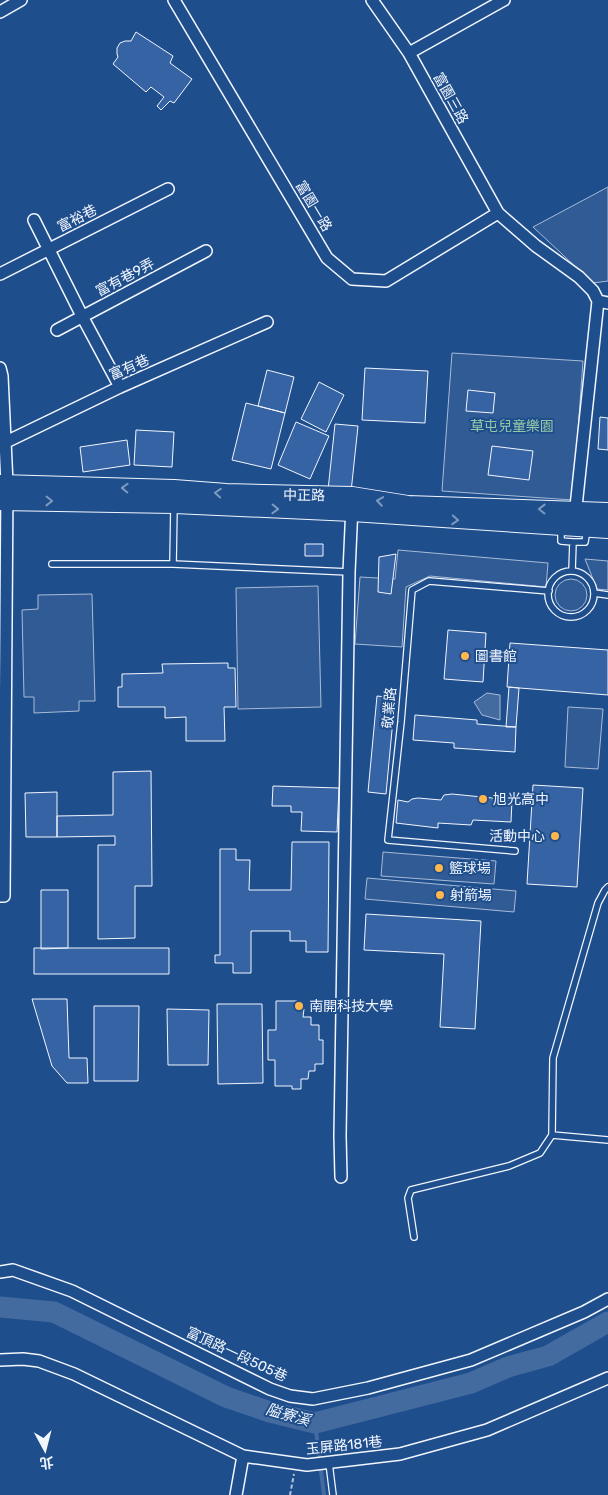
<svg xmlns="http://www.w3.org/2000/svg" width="608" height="1495" font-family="Rubik,'Noto Sans TC',sans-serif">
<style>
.built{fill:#305b95;stroke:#a8bbd7}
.water{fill:#446ba0;stroke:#a8bbd7}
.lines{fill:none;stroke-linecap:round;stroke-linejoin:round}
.stream{stroke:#446ba0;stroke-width:4}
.river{stroke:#446ba0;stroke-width:21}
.building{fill:#3563a3;stroke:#f2f6ff}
.service-casing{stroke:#f2f6ff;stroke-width:8}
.minor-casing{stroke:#f2f6ff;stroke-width:14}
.primary-casing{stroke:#f2f6ff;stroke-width:20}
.path{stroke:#b3c4dc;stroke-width:2;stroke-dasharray:4 2.5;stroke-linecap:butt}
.service{stroke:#1f4e8c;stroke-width:5.5}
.minor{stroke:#1f4e8c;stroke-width:11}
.primary{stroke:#1f4e8c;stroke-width:18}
.oneway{stroke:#7e9ac0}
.poi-dot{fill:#ffb74d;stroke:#1f4e8c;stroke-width:2}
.labels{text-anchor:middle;stroke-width:4;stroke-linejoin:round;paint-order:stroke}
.street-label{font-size:14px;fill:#f2f6ff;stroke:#1f4e8c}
.park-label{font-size:14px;fill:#97c8a6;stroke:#1f4e8c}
.poi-label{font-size:14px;fill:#f2f6ff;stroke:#1f4e8c;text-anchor:start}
.water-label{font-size:15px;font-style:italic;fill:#f2f6ff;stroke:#1f4e8c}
</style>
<rect width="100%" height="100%" fill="#1f4e8c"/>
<path class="built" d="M608 187V281L593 283 533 227Z
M452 353 583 361 573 500 442 491Z
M398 550 548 563 546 587 430 576 406 587 402 647 355 644 360 577 395 579Z
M585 559 608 561V590L597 589Z
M555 595a16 16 0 1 1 32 0a16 16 0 1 1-32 0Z
M318 586 321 707 238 709 236 588Z
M92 594 95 701H79V711L34 713V697H24L22 610 38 609V595Z
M568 707 603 709 598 769 565 767Z
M383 852 496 861 494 884 381 876Z
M367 878 516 891 514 912 365 899Z"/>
<path class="water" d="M487 693 500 695V720L482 715 474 702Z"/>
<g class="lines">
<path class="stream" d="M315 1423 324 1495"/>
<path class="river" d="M0 1307 54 1312 226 1397 270 1412 315 1423 471 1383 508 1367 548 1356 608 1322"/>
</g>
<path class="building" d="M136 32 173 56 170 63 192 79 174 103 170 101 161 110 157 106 164 97 151 87 146 92 113 64 118 57 117 54V48L120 43 125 41H131Z
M365 368 428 371 425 423 362 420Z
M267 370 294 377 285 413 258 406Z
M319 382 344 395 326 432 301 419Z
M468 390 495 393 493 413 466 411Z
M246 403 285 413 271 469 232 460Z
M600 417 608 418V450L598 449Z
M296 422 329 436 310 479 278 465Z
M335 424 358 426 351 492 328 490Z
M136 430 174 432 172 467 134 465Z
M127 440 130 465 83 472 80 447Z
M492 446 533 451 529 480 488 475Z
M305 544H323V556H305Z
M396 554 391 594 378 592 379 557Z
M448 630 486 633 483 682 444 679Z
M510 643 608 650V695L507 687Z
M228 663V668H235L236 707H224L225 741H186V717L165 718V707H118V687H122V674L163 673 162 664Z
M509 687 519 688 516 727H506Z
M377 696 395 698 386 794 368 792Z
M415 715 477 720V724L516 727 515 752 454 748V743L413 740Z
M151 771 152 886H135V938L98 939V845H115V836L57 837V816L113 815V772Z
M533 785 583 788 577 887 527 884Z
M273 786 339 788 337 832 301 831 302 812H291V806H272Z
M57 792V837H26L25 793Z
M452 794 512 800 511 822 473 820 471 825 438 823V828L396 823 398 800 408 802 412 799 418 798 441 800 444 795Z
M292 842H329L328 952H306V941H290V931H251V973H233V963H215V955H220V849H236V860H250L249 890H291Z
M41 890H68V948L41 949Z
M366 914 481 921 475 1029 440 1027 444 954 364 950Z
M34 948H169V974H34Z
M32 999H67L69 1058H87L88 1083H67L52 1066Z
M276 1001H297V1009H304L303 1017H311V1025H319V1040H323V1064H315V1071H309L308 1079H301V1089H292V1086H275V1060H268V1030H276Z
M217 1004H262L263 1083 218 1084Z
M94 1006H139L138 1081H94Z
M167 1009 209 1010 208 1065H168Z"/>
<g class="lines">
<g class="service-casing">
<path id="service" d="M561 528V541L573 542H585L587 530
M52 564H173L349 572
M173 564 174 506
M572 571 573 542
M548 594a23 23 0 1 1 46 0a23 23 0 1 1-46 0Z
M594 593 608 595
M515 851 388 840 401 722 412 590 429 581 549 591
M552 1135 608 1140
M414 1237 408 1198 411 1190 509 1166 540 1153 552 1135 553 1058 598 903 605 890 608 887
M329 1463 333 1495"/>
</g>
<g class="minor-casing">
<path id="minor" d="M174 0 327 258 352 279 386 281 498 213
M372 0 409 53 498 213 536 246 579 277 593 291 598 301 608 303
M0 12 21 0
M409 53 504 0
M34 220 82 316 120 387
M0 274 168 189
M57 330 206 251
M0 368 2 376 7 484 4 896H0
M6 442 120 387 267 322
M575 516 598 301
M341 1177 340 1136 349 572 352 506
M0 1272 13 1270 72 1291 270 1389 290 1396 313 1399 368 1388 471 1360 584 1312 608 1299
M0 1360 23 1359 39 1361 74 1374 243 1456 307 1465 400 1454 487 1430 608 1378
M236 1495 243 1456"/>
</g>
<g class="primary-casing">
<path id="primary" d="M0 484 174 489 226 493 352 496 408 505 608 512
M0 501 174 504 352 512 608 529"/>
</g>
<path class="path" d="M290 1495 294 1474"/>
<use href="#service" class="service"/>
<use href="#minor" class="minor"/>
<use href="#primary" class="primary"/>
</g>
<defs><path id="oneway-chevron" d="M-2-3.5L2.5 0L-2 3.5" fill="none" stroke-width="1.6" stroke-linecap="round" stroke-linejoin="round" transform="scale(1.25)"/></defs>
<g class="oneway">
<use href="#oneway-chevron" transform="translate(125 488) rotate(-178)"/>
<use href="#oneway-chevron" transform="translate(218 493) rotate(-176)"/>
<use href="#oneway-chevron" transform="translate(49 501) rotate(1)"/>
<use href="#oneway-chevron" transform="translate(380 501) rotate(-171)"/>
<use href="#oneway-chevron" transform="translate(275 509) rotate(2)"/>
<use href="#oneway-chevron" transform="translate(542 509) rotate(-179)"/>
<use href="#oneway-chevron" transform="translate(455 520) rotate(4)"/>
</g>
<g class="poi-dot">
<circle cx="465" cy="656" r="5"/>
<circle cx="483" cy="799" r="5"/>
<circle cx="555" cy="836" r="5"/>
<circle cx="439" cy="868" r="5"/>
<circle cx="440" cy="895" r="5"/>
<circle cx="299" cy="1006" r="5"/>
</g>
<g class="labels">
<g class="street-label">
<text transform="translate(451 98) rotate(61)" y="5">富園三路</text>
<text transform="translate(314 206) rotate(59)" y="5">富園一路</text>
<text transform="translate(77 218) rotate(-27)" y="5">富裕巷</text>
<text transform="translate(125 277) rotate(-28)" y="5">富有巷9弄</text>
<text transform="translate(129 367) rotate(-24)" y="5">富有巷</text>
<text transform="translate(304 495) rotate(1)" y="5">中正路</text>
<text transform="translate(389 708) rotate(-85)" y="5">敬業路</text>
<text transform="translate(237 1354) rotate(25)" y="5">富頂路一段505巷</text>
<text transform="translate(344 1445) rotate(-6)" y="5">玉屏路181巷</text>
</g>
<g class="park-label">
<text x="512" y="431">草屯兒童樂園</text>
</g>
<g class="poi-label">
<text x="475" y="661">圖書館</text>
<text x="493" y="804">旭光高中</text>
<text x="545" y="841" text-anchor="end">活動中心</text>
<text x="449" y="873">籃球場</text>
<text x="450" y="900">射箭場</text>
<text x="309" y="1011">南開科技大學</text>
</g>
<g class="water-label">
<text transform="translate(288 1415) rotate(16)" y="5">隘寮溪</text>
</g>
</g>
<g transform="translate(45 1450) rotate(173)" stroke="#1f4e8c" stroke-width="4" paint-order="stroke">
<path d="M0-4L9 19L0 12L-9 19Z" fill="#f2f6ff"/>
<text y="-8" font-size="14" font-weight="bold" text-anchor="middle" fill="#f2f6ff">北</text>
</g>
</svg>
